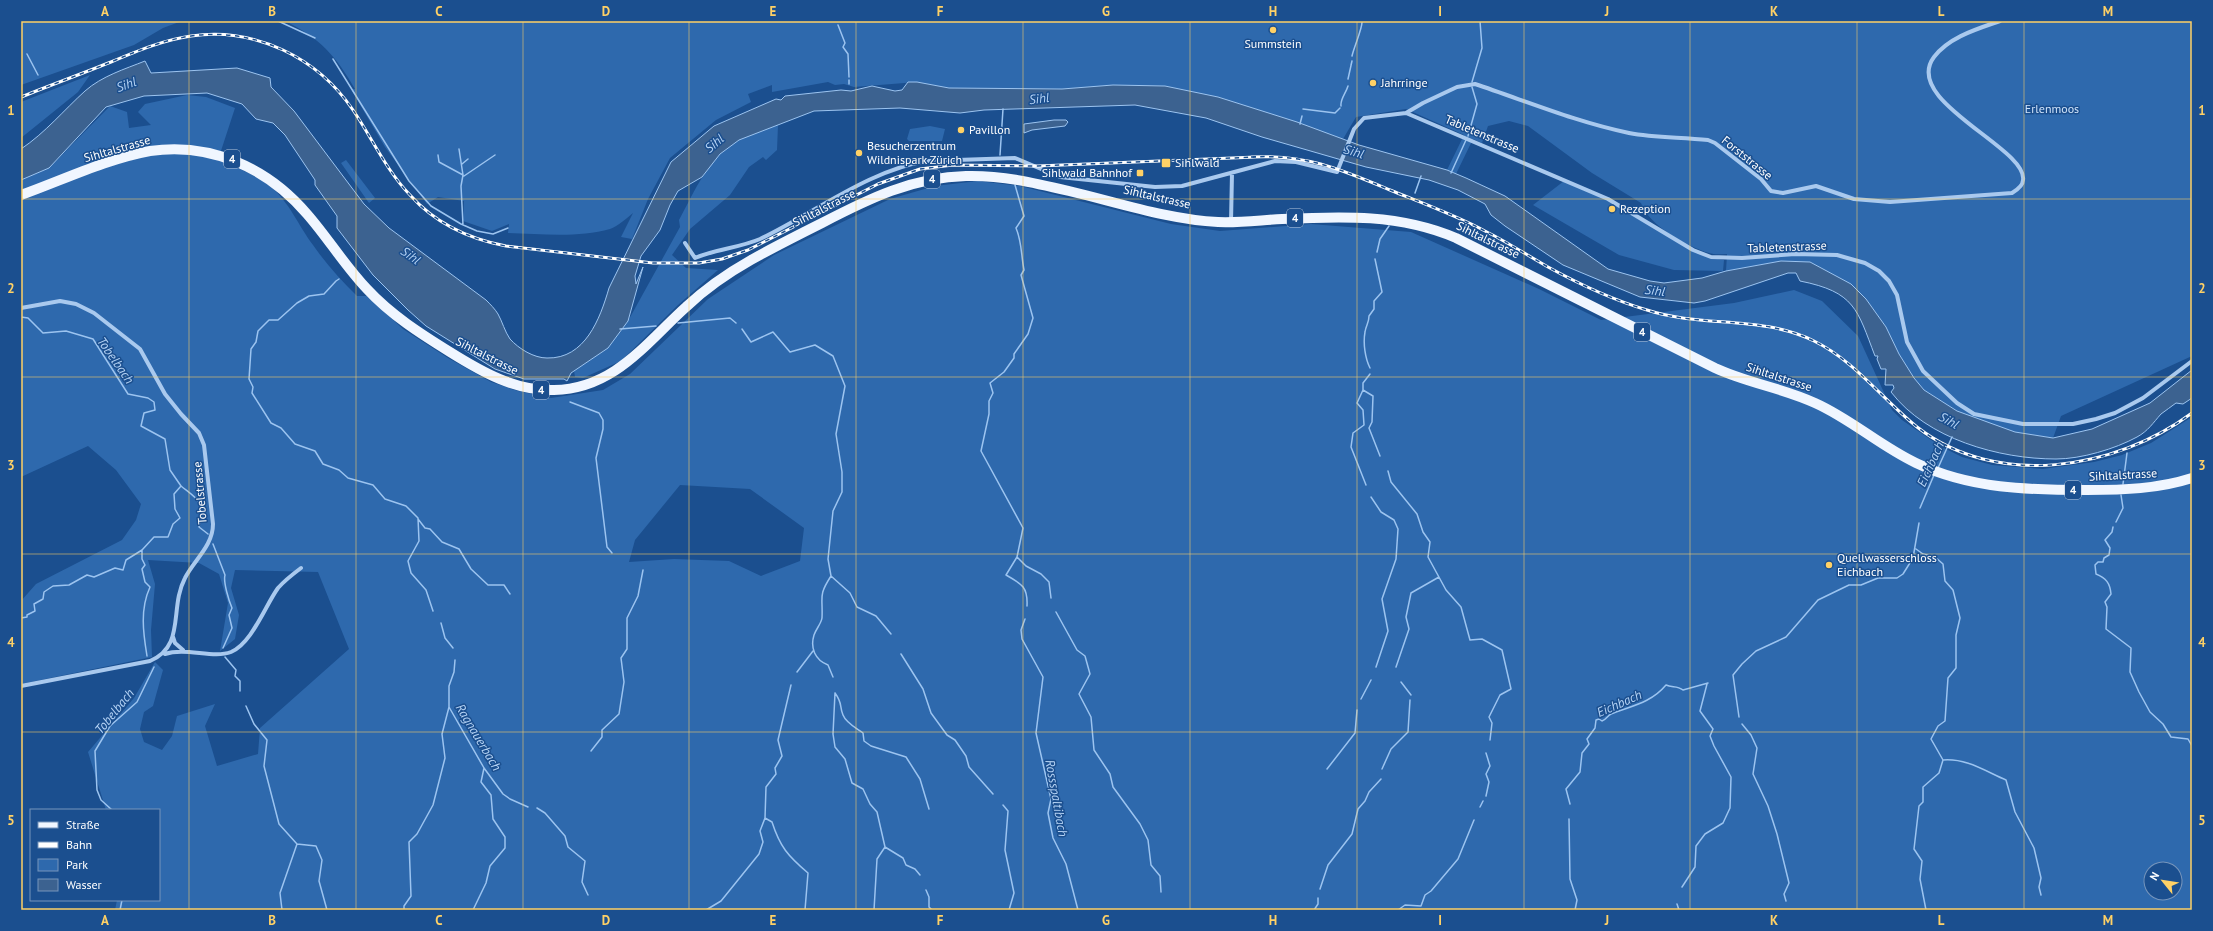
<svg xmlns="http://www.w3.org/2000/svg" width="2213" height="931" font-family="'PT Sans',sans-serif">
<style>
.green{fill:#2e69ad;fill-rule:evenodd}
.water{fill:#3c6290;stroke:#9cc4f0}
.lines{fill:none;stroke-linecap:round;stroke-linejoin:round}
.stream{stroke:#9cc4f0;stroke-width:1.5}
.minor{stroke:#a9c9ee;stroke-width:4}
.primary{stroke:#f0f6ff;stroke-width:10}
.rail-casing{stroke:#fff;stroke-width:3}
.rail{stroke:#1b4f8f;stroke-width:1.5;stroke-dasharray:4.5;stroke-linecap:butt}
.grid{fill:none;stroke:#ffd166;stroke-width:1;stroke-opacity:0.55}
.poi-dot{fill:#ffd166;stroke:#1b4f8f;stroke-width:1.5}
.labels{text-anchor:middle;stroke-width:3;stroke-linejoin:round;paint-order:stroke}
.shield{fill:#1b4f8f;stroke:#bbcadd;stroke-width:1}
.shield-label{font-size:11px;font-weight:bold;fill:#fff}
.poi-label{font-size:12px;fill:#fff;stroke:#1b4f8f;text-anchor:start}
.park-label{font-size:12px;fill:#cfe3fa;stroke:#1b4f8f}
.street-label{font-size:12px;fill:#fff;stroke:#1b4f8f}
.water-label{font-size:13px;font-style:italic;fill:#b5d3f5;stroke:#1b4f8f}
.neatline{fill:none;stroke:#ffd166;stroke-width:1.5}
.grid-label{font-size:13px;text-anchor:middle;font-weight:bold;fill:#ffd166}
</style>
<rect width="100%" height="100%" fill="#1b4f8f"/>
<path class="green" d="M21 21H182L163 28 134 45 21 85Z
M285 21H2192V356L2061 416 2053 438 2015 432 1985 423 1957 411 1924 390 1914 378 1899 354 1886 327 1866 299 1851 284 1810 262 1781 261 1726 271 1727 254C1721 254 1715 255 1709 253 1688 247 1648 225 1641 203L1592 173 1528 126 1509 121 1488 126 1482 143 1473 139 1456 174 1447 170 1464 135 1406 109 1356 117 1343 139 1218 97 1165 86 1113 85 1062 89 949 88 917 82 854 87 844 84 835 85 828 82 772 92V85L748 94 751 102 716 120 670 158 648 199 632 239 621 237 633 213C627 218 618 226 610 229 579 238 541 234 508 233L509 224 492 231 463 221 464 201 438 197 427 204 385 147 352 91 353 89H355C336 56 320 38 285 21Z
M90 75 78 92 21 138V102Z
M187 95 206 97 235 108 218 160C236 167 254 174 270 186 290 203 298 225 313 245 326 264 341 280 357 296H367L403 329 448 358 491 382 518 391 551 398 603 390 630 374 708 299 774 255 890 199 935 186 978 181 1020 186 1171 224 1220 231 1311 224 1411 232 1539 289 1601 320 1734 303 1794 290 1822 301 1858 336 1892 410 1902 420 1940 446 1962 457 1992 465 2043 469 2094 462 2122 455 2151 443 2192 417V910H115L117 900H159V810H106L88 752 134 698 155 662 163 670 153 706 144 712 140 729 144 742 162 750 172 736 177 716 215 704 205 726 217 766 258 754 260 728 349 649 318 572 235 570 231 588 239 615 235 639 220 651 228 603 219 574 199 563 148 560 155 584 151 630 152 657 21 684V601L36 584 122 540 136 520 141 504 116 470 88 446 21 477V180L49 168 110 106 127 112 129 128 151 125 138 112 145 104ZM680 485 750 489 804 528 800 561 761 576 729 561 674 559 629 562 635 540ZM2151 869H2175V893H2151Z
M778 125 777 150 766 160 763 157 749 167 730 195 690 229 672 255 686 268 718 270 678 305 621 361 583 378 575 377 574 371 608 348 628 321 680 227 679 220C695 191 709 155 740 139 752 134 765 130 778 125Z
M930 126 945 129 942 141H909L907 139 910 129Z
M346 160 375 198 369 203 341 163Z
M1564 181 1608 200 1711 258 1724 260 1723 271 1674 270 1619 255 1533 205Z"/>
<path class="water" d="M145 61 151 73 237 68 270 78 271 87 294 111 364 204 389 228 486 300C490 304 495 309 498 314 502 321 505 332 510 339 519 349 534 358 547 358 585 359 600 319 609 288L671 162 714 126 776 99 781 100 785 96 841 90 851 91 872 86 895 91 902 90 908 82H917L949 88 1062 89 1113 85 1165 86 1218 97 1297 122 1359 145 1447 170 1466 178 1505 196 1608 269 1650 281 1664 283 1702 278 1726 271 1781 261 1810 262 1851 284 1866 299 1886 327 1899 354 1914 378 1924 390 1957 411 2015 432 2053 438 2092 429 2150 403 2192 370V398L2183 404 2176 403C2171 407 2166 410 2161 414 2153 423 2148 431 2137 437 2115 449 2081 459 2056 459 1999 459 1927 439 1891 392L1894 388 1893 385H1885L1886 369H1881L1877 359 1878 356H1875C1857 309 1855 292 1800 281L1796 273H1788L1705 301 1694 303 1640 297 1563 265 1505 226 1491 215 1485 204 1458 190 1429 180 1366 167 1262 137 1206 118 1135 105 984 110 960 113 900 108 814 111 739 140 720 154 702 177 678 191 670 205 660 230 641 256 635 276 636 284 643 267 628 321 608 348 571 373 567 381 564 379H524L495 369 426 326 408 310 373 275 337 228V216L315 185V180L285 135 273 123 256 119 242 104 207 93 144 96 106 107 49 168 21 180V149C45 133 64 110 85 91 102 76 125 69 145 61Z
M1054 120H1066L1068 122 1065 126 1032 130 1024 133V124Z"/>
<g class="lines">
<path class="stream" d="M278 21 315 38
M838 25 845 43 843 47 848 54 849 77
M27 54 38 75
M1352 56C1354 47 1363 27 1362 21
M333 59 409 181 431 206 461 224 477 231 493 234 508 228
M1348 79 1352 61 1351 65
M1472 82 1482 48 1480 21
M849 84V80
M1341 106C1340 99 1346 93 1348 86
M1303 109 1335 113 1340 108
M1300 124 1302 116
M1468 136 1477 104 1472 87
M459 149 463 175 461 186 463 225
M438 155 439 162 463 175
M1000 155 1003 109
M462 164 468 159
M1451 173 1466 140
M464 176 495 155
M1015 185 1024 216 1016 228C1022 242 1021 255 1024 270L1021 275 1033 318 1028 334 1014 354V358L1004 372 990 383 993 393 989 401V414L981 451 1023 528 1017 557 1006 575C1022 584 1028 587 1027 606
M1415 193 1421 176
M1377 252 1380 239 1389 226
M339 279 336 281 324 294 309 296 297 303 278 320H269L258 331 256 342 251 349 249 379 253 387 252 393 271 423 281 428 295 444 315 451 323 464 339 470 348 478 373 485 385 499 406 506 418 518 419 541 408 561 411 573 426 590 433 611
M21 317 28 318 43 333 66 331 93 339 128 394 148 398 154 402 155 410 144 413 141 426 165 439 170 470 181 486 174 494 175 509 180 518 173 524 168 537H154L142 550 126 560 123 570 115 568 94 577 87 575 69 585 53 586 44 592 43 599 34 604 35 611 27 615V617L21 618
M678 323 730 318 736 323
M620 329 656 326
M742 329 751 342 773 332 790 352 815 345 833 356 845 386 836 434 842 472V492L833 511 828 559 831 576C818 596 823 596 822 618 821 624 816 629 814 635 810 648 815 660 828 665L833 677
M1370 368C1365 358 1363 343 1365 332 1366 325 1369 323 1369 316L1374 309V301L1382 292 1375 259
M1370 374 1363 383V390L1373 396 1372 422 1369 428 1380 456
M1363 390 1357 403 1363 410 1364 425 1353 433 1351 447 1366 485
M570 402 599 413 603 420V429L596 458 607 547 612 553
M1938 468 1952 437
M1388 471 1391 482 1417 514 1423 532 1430 542 1428 557 1446 590 1461 607 1470 640 1482 639 1502 650 1511 689 1500 695 1489 717 1492 723 1490 740
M2123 484 2127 453
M181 486C200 501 206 502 199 527L208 534
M1371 497 1381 512 1394 520 1398 529 1396 559 1382 599 1388 631 1376 667
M1920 508 1934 475
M418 519 425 528 430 529 442 542 459 549 471 569 488 585H504L510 594
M2116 522 2123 508 2121 495
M2113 527 2112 532 2105 540 2110 548 2109 555 2104 558 2103 562H2098L2095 565 2096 574C2106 578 2110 583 2111 594L2105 602 2107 607 2106 629 2131 648 2130 672 2139 692 2150 712 2163 724 2171 737 2188 739 2192 746
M213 544 225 575C223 582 229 601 232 608L229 615 232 628 223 648
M1916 549 1923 554 1935 557 1943 564 1945 581 1953 590 1960 618 1956 635V668L1948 678 1945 721 1938 726 1931 739 1943 760 1939 773 1923 787V802L1919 806 1914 849 1922 861 1920 879 1926 910
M142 550V559L145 565 142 569 145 582 150 587C140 609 143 632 147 656
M1017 557 1026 566 1041 574 1049 582 1051 598
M831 576 850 593 857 607 876 616 891 634
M1056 612 1077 650 1085 656 1090 674 1079 694 1091 717 1094 750 1110 774 1113 787 1140 824 1148 840 1151 865 1160 876 1161 892
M1025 619 1021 630 1022 639 1043 677 1036 733 1051 799 1048 813 1053 838 1066 864 1078 910
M441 623 445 638 453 648
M901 654 923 689 931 713 947 735 955 740 966 756 969 767 993 794
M225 657 236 670 235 676 240 681V691
M455 660 454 672 449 686V707L484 768 503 794 510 799 528 807
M1396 667 1409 629 1406 617 1411 593 1439 577
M797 672 813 651
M1401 682 1411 695
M835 693 833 734 835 747 845 759 852 783 863 789 870 804 877 812 885 847 903 858 906 865 915 869 920 875
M835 693C843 704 839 705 843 715 846 723 856 728 863 733L864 741 871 746 906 757 920 779 929 809
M1361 699 1371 680
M246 706 254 724 267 740 264 766 279 824 297 844 280 893 282 910
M1739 717 1733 675 1742 664 1756 651 1786 637 1818 600 1849 585H1861L1878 578H1897L1903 574 1913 558 1919 523
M1742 724 1751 735 1757 748 1753 774 1768 806 1777 834 1789 883 1784 894 1786 901
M591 751 602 737V730L619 714 624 682 621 658 627 649V618L638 596 643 570
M1943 760C1966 758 1985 771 2006 780L2015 812 2034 848 2041 878 2039 887 2041 895
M1327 769 1355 733 1357 710
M1382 769 1391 749 1408 732 1410 700
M1486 796 1489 782 1486 774 1490 766 1486 753
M1570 804 1566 789 1580 772 1582 753 1589 744 1587 739 1595 728 1596 720 1599 719 1602 721C1606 720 1607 716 1611 714 1631 706 1651 703 1666 685 1672 688 1677 685 1683 690L1708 683
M1003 805 1008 811 1005 850 1014 893 1009 910
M1480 807 1483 801
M537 808 545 813 565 836 568 847 585 861 582 882 588 895
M112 810 101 800 97 790 95 751 110 726 137 702 154 667
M765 818 772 822C780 847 788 856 808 873L805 910
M1569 819 1570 879 1577 900 1575 910
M297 844 316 846 322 860 319 881 327 910
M1682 887 1695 867 1696 846 1705 834 1723 823 1730 808 1731 777 1714 746 1710 736 1713 729 1700 711 1707 684
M1320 889 1328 865 1352 834 1358 809 1365 801 1369 792 1381 779
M926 890 929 897V907L932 910
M1677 904 1679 910
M120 910 122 900
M404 910V906L411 896 409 842 417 834 433 805 445 758 442 734 449 707
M473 910 486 883 490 866 505 848V837L493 819 491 795 481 782 484 768
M706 910 721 901 759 854 763 842 760 831 765 818 766 787 776 774 775 768 782 756 778 740 791 685
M874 910 877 859 885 847
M1314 910 1318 904V898
M1398 910 1405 905 1421 906 1425 895 1431 891 1458 859 1474 820"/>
<path class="minor" d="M1406 113 1608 199 1693 250 1711 257 1742 258 1795 254 1837 255 1865 263 1879 271 1889 281 1897 295 1907 342 1923 371 1957 403 1974 414 2023 424H2073L2096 419 2115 413 2143 398 2192 361
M1231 222 1232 173
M685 243 695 258C716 249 739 248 760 239 813 214 870 169 928 161L1015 158 1060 177 1155 187 1182 186 1275 161 1296 162 1337 172 1354 129 1364 118 1406 113 1423 103 1457 87 1475 84C1526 101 1576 122 1629 133 1655 138 1681 137 1708 140L1715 143 1761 179 1771 191 1783 193 1816 186 1854 199 1890 202 2012 193C2017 190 2023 186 2023 180 2028 148 1901 101 1934 57 1949 37 1977 29 2000 21
M21 308 60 301 76 304 94 313 140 349 165 394 181 414 199 433 204 445 213 524C213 546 194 560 185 578 169 608 186 646 150 661L21 686
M173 637 175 643 183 650
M165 654C186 647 213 659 231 652 252 643 265 606 278 588 285 580 293 574 301 568"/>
<path class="primary" d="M21 195C63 180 106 159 150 151 211 142 268 168 307 214 328 238 345 266 367 289 391 315 421 334 450 352 482 372 515 391 554 390 614 389 646 343 686 307 705 289 728 273 751 260 774 247 798 235 822 223 868 199 913 177 966 176 1001 175 1035 183 1069 191 1116 202 1170 220 1218 222 1240 223 1261 220 1282 219 1343 216 1400 214 1456 238L1715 368C1747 383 1783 388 1815 403 1851 419 1880 446 1916 463 1970 489 2029 490 2087 490 2123 490 2158 489 2192 478"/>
<g class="rail-casing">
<path id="rail" d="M21 97C51 85 81 74 111 62 137 51 163 40 191 36 255 27 317 57 353 110 372 138 386 170 410 195 435 223 469 239 506 246L653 263H699L722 259 748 250 878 184 920 169 953 165 1038 166 1256 157
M1251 157C1306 154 1340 169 1390 190 1422 203 1455 215 1485 231 1507 242 1527 255 1548 267 1579 284 1613 300 1647 310 1702 328 1762 315 1814 341 1855 361 1882 399 1917 427 1997 489 2115 470 2192 413"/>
</g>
<use href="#rail" class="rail"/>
</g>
<path class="grid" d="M189 21V910M356 21V910M523 21V910M689 21V910M856 21V910M1023 21V910M1190 21V910M1357 21V910M1524 21V910M1690 21V910M1857 21V910M2024 21V910M21 199H2192M21 377H2192M21 554H2192M21 732H2192"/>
<g class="poi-dot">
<circle cx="1273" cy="30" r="4"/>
<circle cx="1373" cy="83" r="4"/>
<circle cx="961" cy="130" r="4"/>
<circle cx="859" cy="153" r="4"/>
<rect x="1161" y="158" width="10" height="10" rx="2"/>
<rect x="1136" y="169" width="8" height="8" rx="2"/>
<circle cx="1612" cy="209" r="4"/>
<circle cx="1829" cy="565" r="4"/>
</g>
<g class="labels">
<g class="shield">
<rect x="224" y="150" width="16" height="18" rx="3"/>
<rect x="924" y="170" width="16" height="18" rx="3"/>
<rect x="1287" y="209" width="16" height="18" rx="3"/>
<rect x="1634" y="323" width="16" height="18" rx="3"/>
<rect x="533" y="381" width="16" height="18" rx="3"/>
<rect x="2065" y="481" width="16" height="18" rx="3"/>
</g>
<g class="shield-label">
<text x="232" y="163">4</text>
<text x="932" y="183">4</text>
<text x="1295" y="222">4</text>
<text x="1642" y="336">4</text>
<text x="541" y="394">4</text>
<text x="2073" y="494">4</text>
</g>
<g class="poi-label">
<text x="1273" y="48" text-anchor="middle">Summstein</text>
<text x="1381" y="87">Jahrringe</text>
<text x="969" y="134">Pavillon</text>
<text x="867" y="150">Besucherzentrum<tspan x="867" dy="14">Wildnispark Zürich</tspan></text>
<text x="1175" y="167">Sihlwald</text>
<text x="1132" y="177" text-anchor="end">Sihlwald Bahnhof</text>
<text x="1620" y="213">Rezeption</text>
<text x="1837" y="562">Quellwasserschloss<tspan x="1837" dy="14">Eichbach</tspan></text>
</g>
<g class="park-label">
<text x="2052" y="113">Erlenmoos</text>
</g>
<g class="street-label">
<text transform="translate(1482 134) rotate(23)" y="4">Tabletenstrasse</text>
<text transform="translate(117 149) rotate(-16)" y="4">Sihltalstrasse</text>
<text transform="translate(1747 158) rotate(39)" y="4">Forststrasse</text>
<text transform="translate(1157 197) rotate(13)" y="4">Sihltalstrasse</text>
<text transform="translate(824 208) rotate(-27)" y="4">Sihltalstrasse</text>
<text transform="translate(1488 240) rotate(26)" y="4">Sihltalstrasse</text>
<text transform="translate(1787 247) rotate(-2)" y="4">Tabletenstrasse</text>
<text transform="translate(487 356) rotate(27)" y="4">Sihltalstrasse</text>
<text transform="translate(1779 377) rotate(18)" y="4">Sihltalstrasse</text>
<text transform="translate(2123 475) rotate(-3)" y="4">Sihltalstrasse</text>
<text transform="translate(200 493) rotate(-95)" y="4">Tobelstrasse</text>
</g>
<g class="water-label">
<text transform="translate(126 84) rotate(-20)" y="5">Sihl</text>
<text transform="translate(1039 98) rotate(-7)" y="5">Sihl</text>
<text transform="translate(714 143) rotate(-41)" y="5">Sihl</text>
<text transform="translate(1354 151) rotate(16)" y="5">Sihl</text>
<text transform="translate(411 255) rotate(35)" y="5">Sihl</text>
<text transform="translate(1655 290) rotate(7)" y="5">Sihl</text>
<text transform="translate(116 360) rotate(55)" y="5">Tobelbach</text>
<text transform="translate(1949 420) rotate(29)" y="5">Sihl</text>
<text transform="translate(1930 464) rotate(-66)" y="5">Eichbach</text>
<text transform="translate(1619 703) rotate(-24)" y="5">Eichbach</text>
<text transform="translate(114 711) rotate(-51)" y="5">Tobelbach</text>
<text transform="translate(479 737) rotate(59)" y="5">Ragnauerbach</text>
<text transform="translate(1057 798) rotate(80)" y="5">Rossspaltibach</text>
</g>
</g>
<rect width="2213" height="931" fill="none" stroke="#1b4f8f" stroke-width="44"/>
<rect x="30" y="809" width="130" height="92" fill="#1b4f8f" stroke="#7695bc"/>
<rect x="38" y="822" width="20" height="6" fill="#f0f6ff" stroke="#7695bc"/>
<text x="66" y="829" font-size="12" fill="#ffffff">Straße</text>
<rect x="38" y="842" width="20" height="6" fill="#ffffff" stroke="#7695bc"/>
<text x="66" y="849" font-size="12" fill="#ffffff">Bahn</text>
<rect x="38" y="859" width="20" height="12" fill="#2e69ad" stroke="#7695bc"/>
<text x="66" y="869" font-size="12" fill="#ffffff">Park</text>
<rect x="38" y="879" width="20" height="12" fill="#3c6290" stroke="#7695bc"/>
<text x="66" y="889" font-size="12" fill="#ffffff">Wasser</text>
<g transform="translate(2163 881) rotate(300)"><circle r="19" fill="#1b4f8f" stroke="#7695bc"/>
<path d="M0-3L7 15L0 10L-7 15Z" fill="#ffd166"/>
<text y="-6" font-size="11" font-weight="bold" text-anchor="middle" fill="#ffffff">N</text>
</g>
<rect x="22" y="22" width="2169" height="887" class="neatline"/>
<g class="grid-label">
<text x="105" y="16">A</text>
<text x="272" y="16">B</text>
<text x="439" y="16">C</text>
<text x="606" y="16">D</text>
<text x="773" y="16">E</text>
<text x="940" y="16">F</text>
<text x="1106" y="16">G</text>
<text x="1273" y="16">H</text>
<text x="1440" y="16">I</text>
<text x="1607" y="16">J</text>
<text x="1774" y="16">K</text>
<text x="1941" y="16">L</text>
<text x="2108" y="16">M</text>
<text x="11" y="115">1</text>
<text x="2202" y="115">1</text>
<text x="11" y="293">2</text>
<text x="2202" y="293">2</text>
<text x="11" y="470">3</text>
<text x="2202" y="470">3</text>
<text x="11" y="647">4</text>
<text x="2202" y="647">4</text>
<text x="11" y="825">5</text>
<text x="2202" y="825">5</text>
<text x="105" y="925">A</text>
<text x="272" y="925">B</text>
<text x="439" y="925">C</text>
<text x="606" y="925">D</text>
<text x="773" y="925">E</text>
<text x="940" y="925">F</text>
<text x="1106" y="925">G</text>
<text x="1273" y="925">H</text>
<text x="1440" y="925">I</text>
<text x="1607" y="925">J</text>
<text x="1774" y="925">K</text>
<text x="1941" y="925">L</text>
<text x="2108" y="925">M</text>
</g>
</svg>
